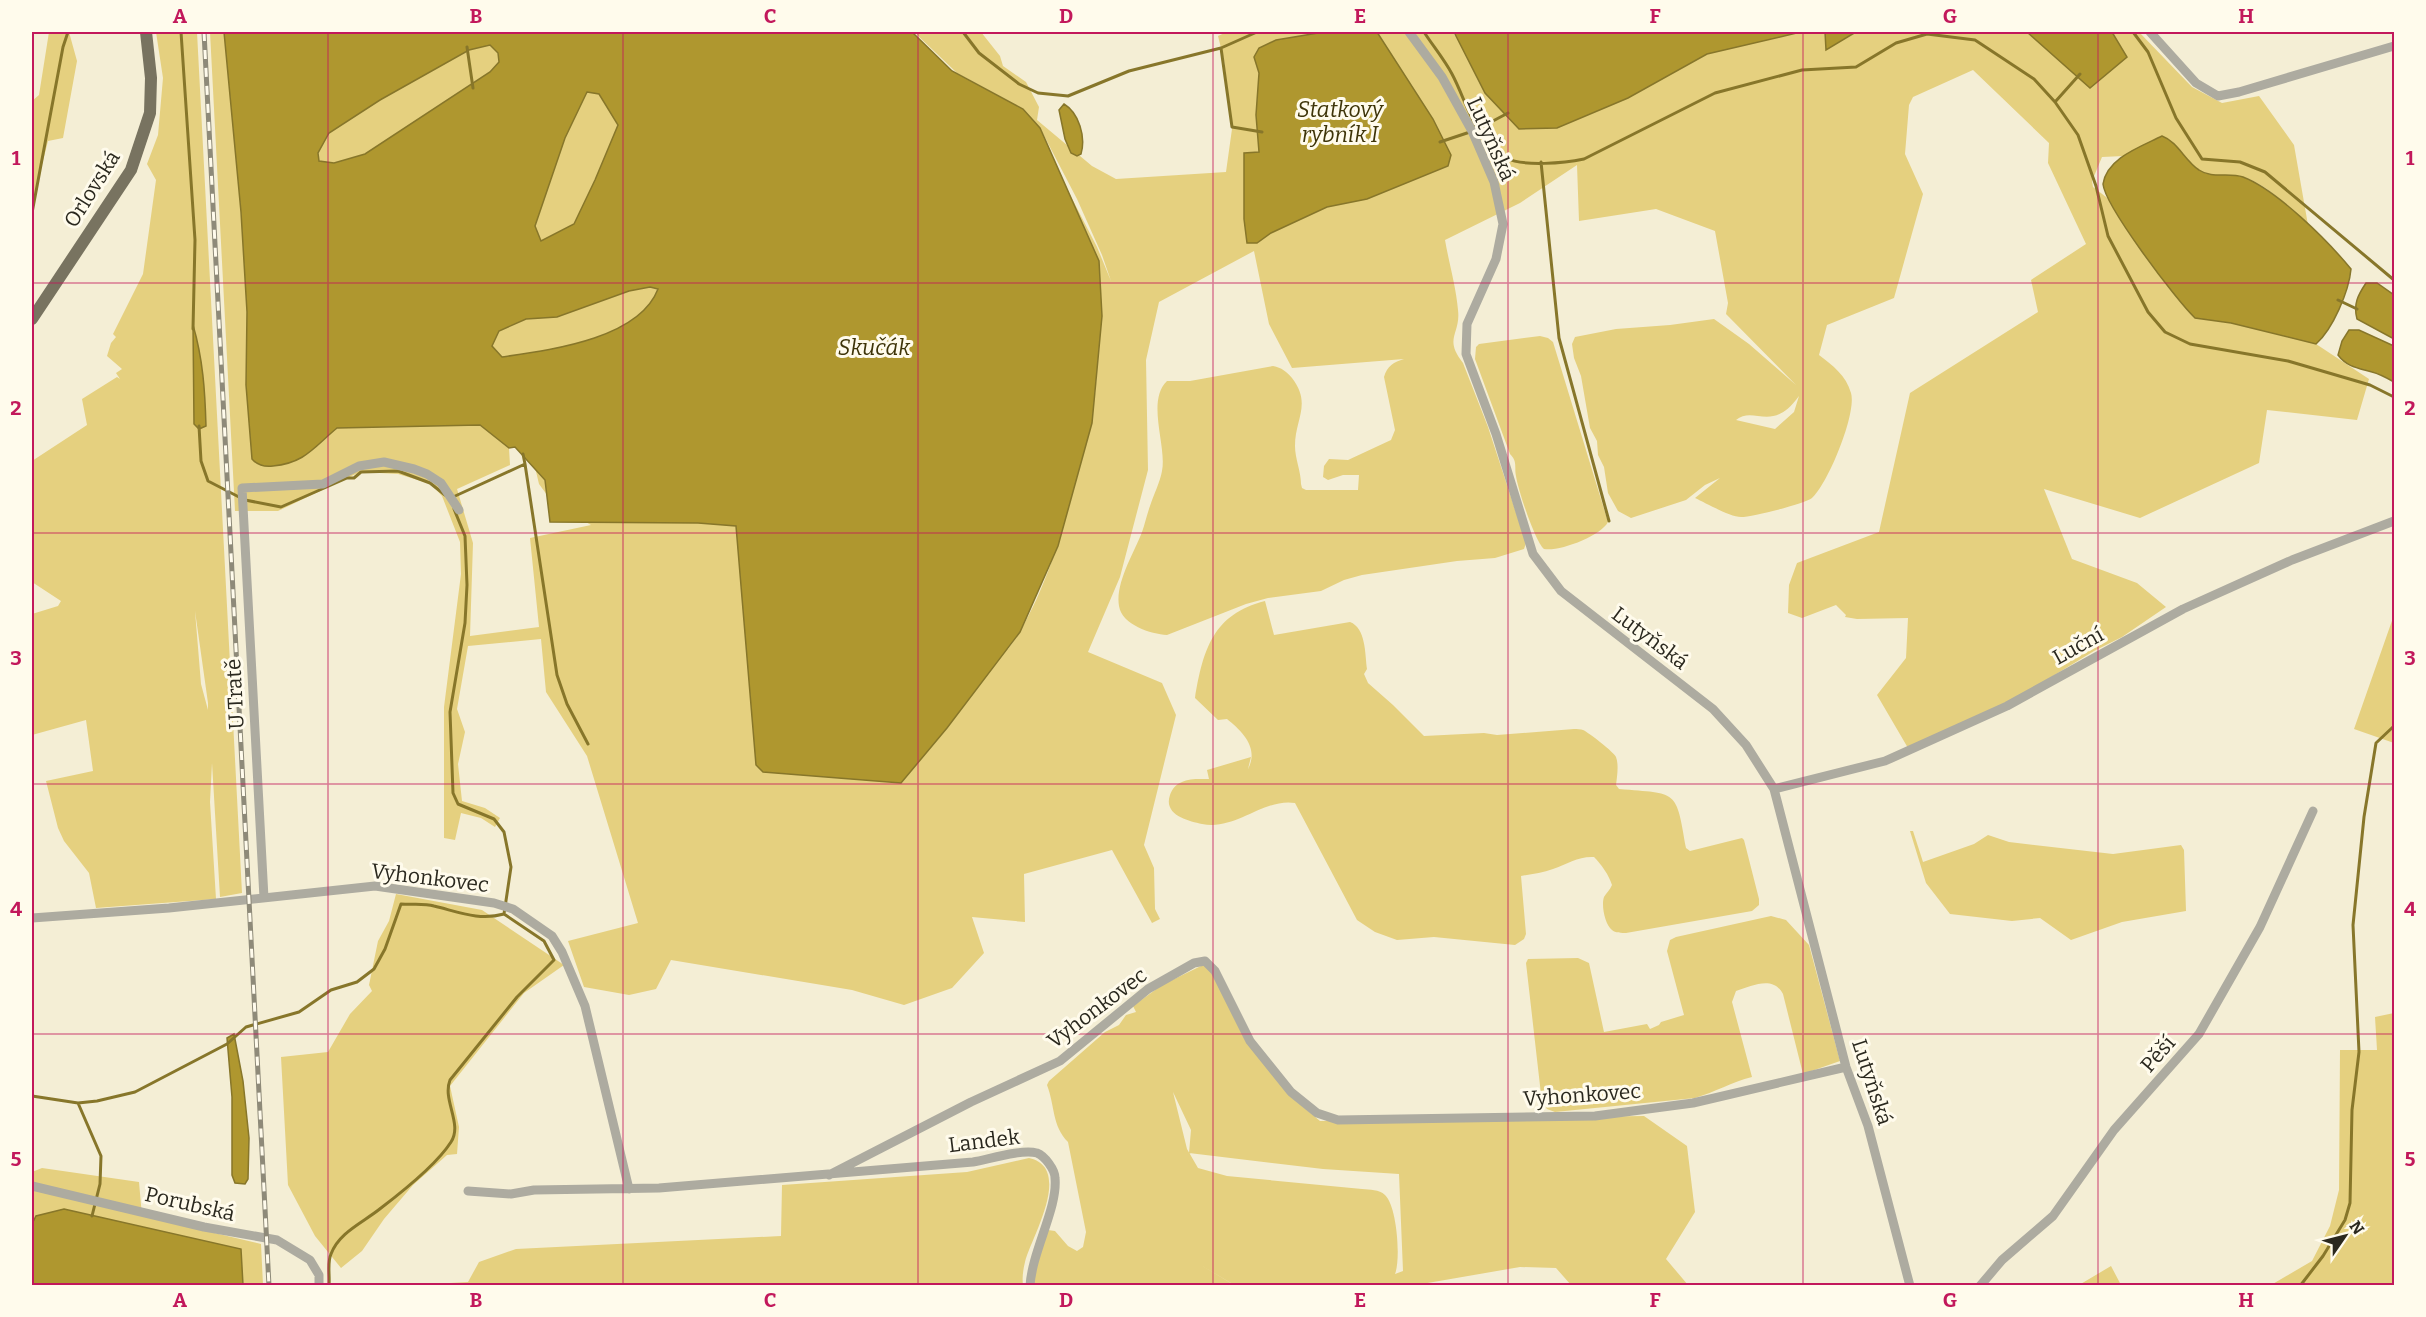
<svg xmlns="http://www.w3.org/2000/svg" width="2426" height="1317" font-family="Bitter,serif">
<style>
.green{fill:#e5d07f;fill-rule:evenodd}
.water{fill:#af972f;stroke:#87762a;stroke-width:1.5;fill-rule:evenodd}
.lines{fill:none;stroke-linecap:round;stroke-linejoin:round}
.stream{stroke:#87762a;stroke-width:3}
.minor{stroke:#adaba0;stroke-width:9}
.major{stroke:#787360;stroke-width:12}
.rail-casing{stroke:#8e8a79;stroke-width:5}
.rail{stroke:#fffbec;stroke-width:3;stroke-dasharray:9;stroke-linecap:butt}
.grid{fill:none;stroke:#c2185b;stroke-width:1.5;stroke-opacity:0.55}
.labels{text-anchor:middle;stroke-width:6;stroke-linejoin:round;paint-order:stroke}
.street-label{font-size:21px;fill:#2a281e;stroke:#fffbec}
.water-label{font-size:22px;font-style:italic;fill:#3e3408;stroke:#fffbec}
.neatline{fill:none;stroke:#c2185b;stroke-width:2}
.grid-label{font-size:20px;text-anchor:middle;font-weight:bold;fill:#c2185b}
</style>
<rect width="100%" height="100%" fill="#f4eed5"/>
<path class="green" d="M49 32H69L77 61 63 138 48 141 32 204V101L39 95Z
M156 32H197L242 893 220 897 212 763 210 802 216 899 96 908 89 873 64 841 58 828 46 781 93 771 86 720 32 735V614L58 606 61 601 32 582V461L87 425 82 399 117 377 120 379 116 373 122 369 107 356 111 343 116 337 113 334 143 274 156 180 147 164 158 135 163 78ZM195 611 208 703V710L201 684Z
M210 32H224L241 212 247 312 246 385 252 459 327 436 337 428 480 425 509 448 510 465 457 489 473 543 470 636 539 627 530 538 591 525 553 503 539 484 513 375 512 356 502 357 492 346 499 331 526 319 557 317 629 291 650 287 658 289 655 297 1032 121 1097 247 1111 281 1102 255 1077 199 1040 128 1023 109 957 73 914 32H981L1000 56 1003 66 1026 82 1039 107 1037 120 1092 166 1116 179 1226 172 1232 129 1224 60 1218 36 1227 32H1324L1276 40 1254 57 1259 73 1256 115 1259 152H1245L1257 243 1271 233 1327 207 1367 199 1448 166 1451 155 1433 119 1377 32H1454V35L1628 98 1707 54 1797 32H1825L1826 49 1856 32H2027L2035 37 2126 57 2112 32H2139L2192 87 2222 103 2259 96 2294 145 2308 225C2289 208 2267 183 2240 176 2226 173 2212 178 2200 171 2185 162 2179 143 2162 136L2124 156 2102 157 2092 181 2093 187 2110 200 2142 251 2195 318 2236 324 2316 344 2369 379 2357 420 2267 410 2259 463 2140 518 2044 489 2072 559 2137 583 2166 607 2122 637 2094 651 2015 699 1908 748 1877 695 1906 658 1908 618 1857 619 1845 617 1846 615 1836 605 1802 618 1788 613 1789 585 1797 563 1879 532 1910 393 2038 312 2031 280 2086 244 2048 163 2049 143 1973 70 1913 97 1909 105 1905 154 1923 194 1894 298 1827 325 1819 355C1833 366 1846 375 1851 393 1857 413 1828 484 1812 498 1804 504 1752 517 1741 517 1730 517 1706 503 1695 498L1720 478 1705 485 1686 500 1631 518 1618 511 1608 493 1604 467 1598 455 1597 441 1590 428 1581 376 1574 358 1572 344 1575 337 1616 329 1670 325 1714 319 1749 344 1796 385 1726 314 1728 303 1715 231 1656 209 1579 221 1577 165 1520 203 1445 240C1449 263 1456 287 1458 310 1461 334 1443 338 1463 363L1488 427 1526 543 1524 549 1495 558 1457 561 1362 575 1344 580 1321 591 1268 598 1246 604 1167 635C1151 634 1122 625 1119 606 1115 583 1134 553 1142 532 1145 524 1147 514 1150 506 1154 494 1160 482 1162 471 1167 446 1146 401 1167 381H1190L1273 366C1282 368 1286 371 1292 378 1312 404 1295 419 1295 446 1295 459 1301 471 1301 484L1302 488 1306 490H1358L1359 475H1343L1328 480 1323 477 1324 466 1329 459 1348 460 1391 440 1395 430 1384 377C1387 366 1394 362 1404 359L1292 368 1269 324 1254 251 1159 302 1146 360 1148 470 1120 577 1088 652 1162 683 1176 715 1144 845 1154 868 1155 909 1160 919 1152 923 1112 850 1024 874 1025 922 972 917 984 953 952 988 904 1005 852 990 671 960 656 989 629 995 584 987 568 941 638 923 587 756 546 692 541 639 468 646 457 709 465 732 458 764 462 801 485 808 500 818 495 827 481 818 461 813 455 840 444 838V707L461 574 460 542 442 496 431 484 398 474 360 472 278 511H235ZM1097 363C1097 404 1086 444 1075 484 1061 537 1041 605 1008 649ZM1799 396 1794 412 1775 429 1736 420C1754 405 1772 434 1799 396Z
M490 45 498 53 499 62 490 72 365 154 334 163 319 161 318 153 329 133 380 100 469 50Z
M587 92 599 93 618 125 595 180 574 224 541 241 535 226 565 138Z
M1540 336 1548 338 1553 342 1608 522C1601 536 1559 552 1544 549 1535 541 1518 490 1516 476 1514 467 1518 462 1510 454L1475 359 1476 347 1479 344Z
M1265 601 1274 635 1350 622C1366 628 1365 654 1367 669L1364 674 1368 683 1393 705 1424 736 1484 733 1497 735 1574 729C1577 729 1581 729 1583 730 1588 732 1615 753 1616 757 1619 765 1617 777 1616 785L1619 789C1678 794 1676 789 1686 848L1690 851 1742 838 1744 840 1759 899V905L1752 911 1626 933C1622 933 1615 933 1612 930 1605 925 1601 905 1604 897 1606 893 1610 890 1612 885 1609 875 1601 864 1594 857 1579 856 1567 864 1553 869 1543 873 1531 874 1521 876L1526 934 1524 939 1515 945 1434 937 1397 940 1375 932 1357 920 1295 803C1263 798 1236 831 1202 824 1188 821 1163 815 1170 795 1172 789 1176 784 1182 782 1189 778 1202 779 1209 779L1207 770 1251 757 1248 769C1259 748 1243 732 1227 719L1218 720 1195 698C1203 650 1213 614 1265 601Z
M2394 615V743L2354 729Z
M1910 831H1913L1923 862 1974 844 1988 835 2009 842 2113 854 2181 845 2184 850 2186 911 2122 922 2071 940 2040 918 2012 921 1950 914 1926 883Z
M396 894 482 910 564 965 524 993 450 1086 459 1127 457 1154 447 1155 413 1185 384 1219 362 1251 341 1268 315 1236 288 1185 281 1057 328 1052 350 1014 372 991 369 985 378 941 389 921Z
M1771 916 1786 920 1809 945 1840 1061 1803 1074 1783 994C1773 975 1752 986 1736 991L1732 1002 1752 1077C1732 1082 1715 1092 1695 1098L1555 1112 1547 1109 1542 1103 1526 963 1528 959 1578 958 1589 963 1604 1032 1647 1024 1650 1029 1659 1025 1661 1022 1684 1015 1667 951 1670 940 1676 937Z
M1203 965 1208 967 1289 1095 1320 1121 1644 1116 1687 1146 1695 1212 1666 1259 1688 1285H1571L1556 1268 1520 1267 1416 1285 1236 1286 1199 1264 1234 1285 1034 1286 1033 1274 1048 1230 1055 1231 1068 1246 1077 1251 1083 1247 1086 1232 1068 1142C1052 1126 1055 1106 1047 1085L1049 1081 1105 1032 1119 1025 1126 1015 1136 1012 1133 1006 1162 985ZM1173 1092 1191 1130 1189 1153 1323 1169 1399 1174 1403 1271 1395 1274C1401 1259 1397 1206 1385 1195 1379 1189 1370 1190 1362 1189L1227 1176 1198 1168 1187 1149Z
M2394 1013V1285H2373L2371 1283 2367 1286 2271 1285 2312 1261 2330 1226 2339 1190 2340 1050H2377L2375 1017Z
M1029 1158C1074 1168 1031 1238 1025 1262 1023 1270 1022 1278 1023 1285H413L468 1282 479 1262 516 1249 781 1236 782 1185 967 1172Z
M42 1168 139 1182 142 1216 261 1244 263 1285H243L241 1249 64 1209 32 1224V1172Z
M2111 1266 2121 1285H2079Z"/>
<path class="water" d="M224 32H912L952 71 1023 109 1040 128 1099 261 1102 316 1092 423 1058 546 1020 632 947 728 901 783 763 772 756 765 736 526 698 523 550 522 545 480 515 447 509 448 480 425 337 428C314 447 305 463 273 466 265 467 257 465 252 459L246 385 247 312 241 212ZM490 45 498 53 499 62 490 72 365 154 334 163 319 161 318 153 329 133 380 100 469 50ZM587 92 599 94 618 125 595 180 574 224 541 241 535 226 565 138ZM650 287 658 289C639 339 550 350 502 357L492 346 499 331 526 319 557 317 629 291Z
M1324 32H1377L1433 119 1451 155 1448 166 1367 199 1327 207 1271 233 1257 243H1247L1244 219V153L1259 152 1256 115 1259 73 1254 57 1259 48 1276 40Z
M1454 32H1797V33L1707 54 1628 98 1557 128 1519 129 1485 93Z
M1825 32H1856L1826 50Z
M2027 32H2112L2127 57 2090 88Z
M1064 104C1079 113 1086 137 1081 154L1077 156 1071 153 1065 139 1059 110Z
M2162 136C2178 142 2185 161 2199 170 2212 179 2229 172 2243 177 2277 190 2328 241 2351 269 2349 291 2333 329 2316 344L2231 323 2195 318C2176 300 2105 206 2103 184 2107 158 2140 147 2162 136Z
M2366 283H2377L2394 295V339L2357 319C2353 304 2358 295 2366 283Z
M193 325C203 359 205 391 206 426L199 429 194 424Z
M2349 330H2359L2394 346V382C2387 378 2380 374 2372 372 2358 368 2347 367 2338 355L2342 341Z
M234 1034 243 1081 249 1138 248 1179 245 1184 235 1183 232 1175V1097L227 1038Z
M64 1209 241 1249 243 1285H32V1224L36 1216Z"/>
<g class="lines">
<path class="stream" d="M181 32 195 240 193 329
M963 32 979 53 1019 84 1038 93 1068 96 1129 71 1221 48 1257 32
M1424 32C1433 46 1444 59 1452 74 1467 102 1475 142 1506 158 1524 167 1565 163 1584 159L1715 93 1802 70 1856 67 1896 43 1927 34 1975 40 2034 79 2055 102 2078 135 2096 186 2108 236 2148 312 2165 332 2190 344 2288 361 2370 385 2394 397
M2133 32 2148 52 2176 118 2202 159 2240 162 2265 172 2394 280
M467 47 473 88
M1221 48 1232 127 1262 132
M2055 102 2080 74
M1476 130 1508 113
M1440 142 1470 132
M1541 162 1559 338 1609 521
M32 213 63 47 68 32
M2338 300 2357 309
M199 426 201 461 208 481 239 497
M525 464 557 675 567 704 588 744
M453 497 525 464 523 454
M245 500 281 507 347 478H354L361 472 398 471 430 483 445 495
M32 1096 78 1103
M92 1216 100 1184 101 1156 78 1103 97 1101 135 1092 227 1044 246 1027 299 1012 331 990 357 982 374 969 385 949 401 904C412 905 424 903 434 906 459 912 479 921 504 914L511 867 504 832 494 819 458 804 453 793 450 712 465 623 467 585 465 536 454 509
M329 1286C330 1276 327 1262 331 1254 339 1232 364 1222 381 1208 402 1192 437 1164 451 1142 463 1124 442 1100 450 1080L517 997 554 960 544 941 504 914
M2300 1286 2323 1256 2345 1220 2350 1203 2352 1110 2359 1052 2353 925 2364 817 2376 743 2394 726"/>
<path class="minor" d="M1409 32 1442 77 1472 131 1494 182 1503 224 1496 259 1467 324 1466 354 1496 434 1533 554 1561 591 1713 709 1746 745 1774 789 1846 1067 1868 1126 1910 1286
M2150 32 2196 83 2218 96 2239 92 2394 46
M1774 789 1885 761 2007 706 2183 609 2292 560 2394 521
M264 898 242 488 323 484 359 466 384 462 414 469 427 474 441 483 459 510
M32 918 169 908 375 886 494 903 513 909 552 936 562 952 585 1006 629 1189
M829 1175 971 1102 1060 1061 1148 989 1194 963 1205 961 1215 971 1250 1041 1291 1092 1317 1113 1338 1120 1595 1116 1693 1103 1846 1067
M32 1186 204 1227 277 1240 310 1260 319 1275V1286
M468 1191 511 1194 534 1190 659 1188 973 1162C990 1159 1021 1149 1037 1153 1045 1156 1055 1170 1055 1178 1058 1208 1032 1251 1030 1286
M1980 1286 2002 1260 2053 1216 2114 1130 2199 1034 2260 927 2313 811"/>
<path class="major" d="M32 319 131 170 150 113 151 78 146 32"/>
<g class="rail-casing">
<path id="rail" d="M204 32 269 1286"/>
</g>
<use href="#rail" class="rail"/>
</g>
<path class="grid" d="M328 32V1286M623 32V1286M918 32V1286M1213 32V1286M1508 32V1286M1803 32V1286M2098 32V1286M32 283H2394M32 533H2394M32 784H2394M32 1034H2394"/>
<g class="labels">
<g class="street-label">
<text transform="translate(1491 139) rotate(66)" y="7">Lutyňská</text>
<text transform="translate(92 189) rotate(-58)" y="7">Orlovská</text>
<text transform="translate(1650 638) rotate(37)" y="7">Lutyňská</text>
<text transform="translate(2078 646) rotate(-29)" y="7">Luční</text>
<text transform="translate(235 694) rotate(-93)" y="7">U Tratě</text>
<text transform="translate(430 878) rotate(7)" y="7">Vyhonkovec</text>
<text transform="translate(1097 1008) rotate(-37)" y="7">Vyhonkovec</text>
<text transform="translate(2158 1054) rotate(-49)" y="7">Pěší</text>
<text transform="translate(1872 1082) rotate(72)" y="7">Lutyňská</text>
<text transform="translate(1582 1095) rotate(-4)" y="7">Vyhonkovec</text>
<text transform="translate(984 1141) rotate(-7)" y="7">Landek</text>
<text transform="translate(190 1204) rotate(13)" y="7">Porubská</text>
</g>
<g class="water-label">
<text x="1340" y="117">Statkový<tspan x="1340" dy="25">rybník I</tspan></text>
<text x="874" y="355">Skučák</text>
</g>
</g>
<rect width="2426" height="1317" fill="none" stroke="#fffbec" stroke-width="66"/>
<g transform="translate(2345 1236) rotate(55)" stroke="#fffbec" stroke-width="4.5" paint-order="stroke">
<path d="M0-4.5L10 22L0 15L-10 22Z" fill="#2a281e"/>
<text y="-9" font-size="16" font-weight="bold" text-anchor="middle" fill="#2a281e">N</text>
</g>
<rect x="33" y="33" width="2360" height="1251" class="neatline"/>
<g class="grid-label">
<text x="180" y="23">A</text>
<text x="476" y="23">B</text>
<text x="770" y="23">C</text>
<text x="1066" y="23">D</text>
<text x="1360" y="23">E</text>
<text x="1655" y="23">F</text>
<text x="1950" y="23">G</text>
<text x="2246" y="23">H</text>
<text x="16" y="165">1</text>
<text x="2410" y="165">1</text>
<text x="16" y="415">2</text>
<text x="2410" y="415">2</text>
<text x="16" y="665">3</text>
<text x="2410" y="665">3</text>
<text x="16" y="916">4</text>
<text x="2410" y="916">4</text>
<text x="16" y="1166">5</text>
<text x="2410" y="1166">5</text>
<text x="180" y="1307">A</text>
<text x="476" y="1307">B</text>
<text x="770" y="1307">C</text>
<text x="1066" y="1307">D</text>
<text x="1360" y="1307">E</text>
<text x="1655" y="1307">F</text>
<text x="1950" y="1307">G</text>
<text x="2246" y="1307">H</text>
</g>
</svg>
